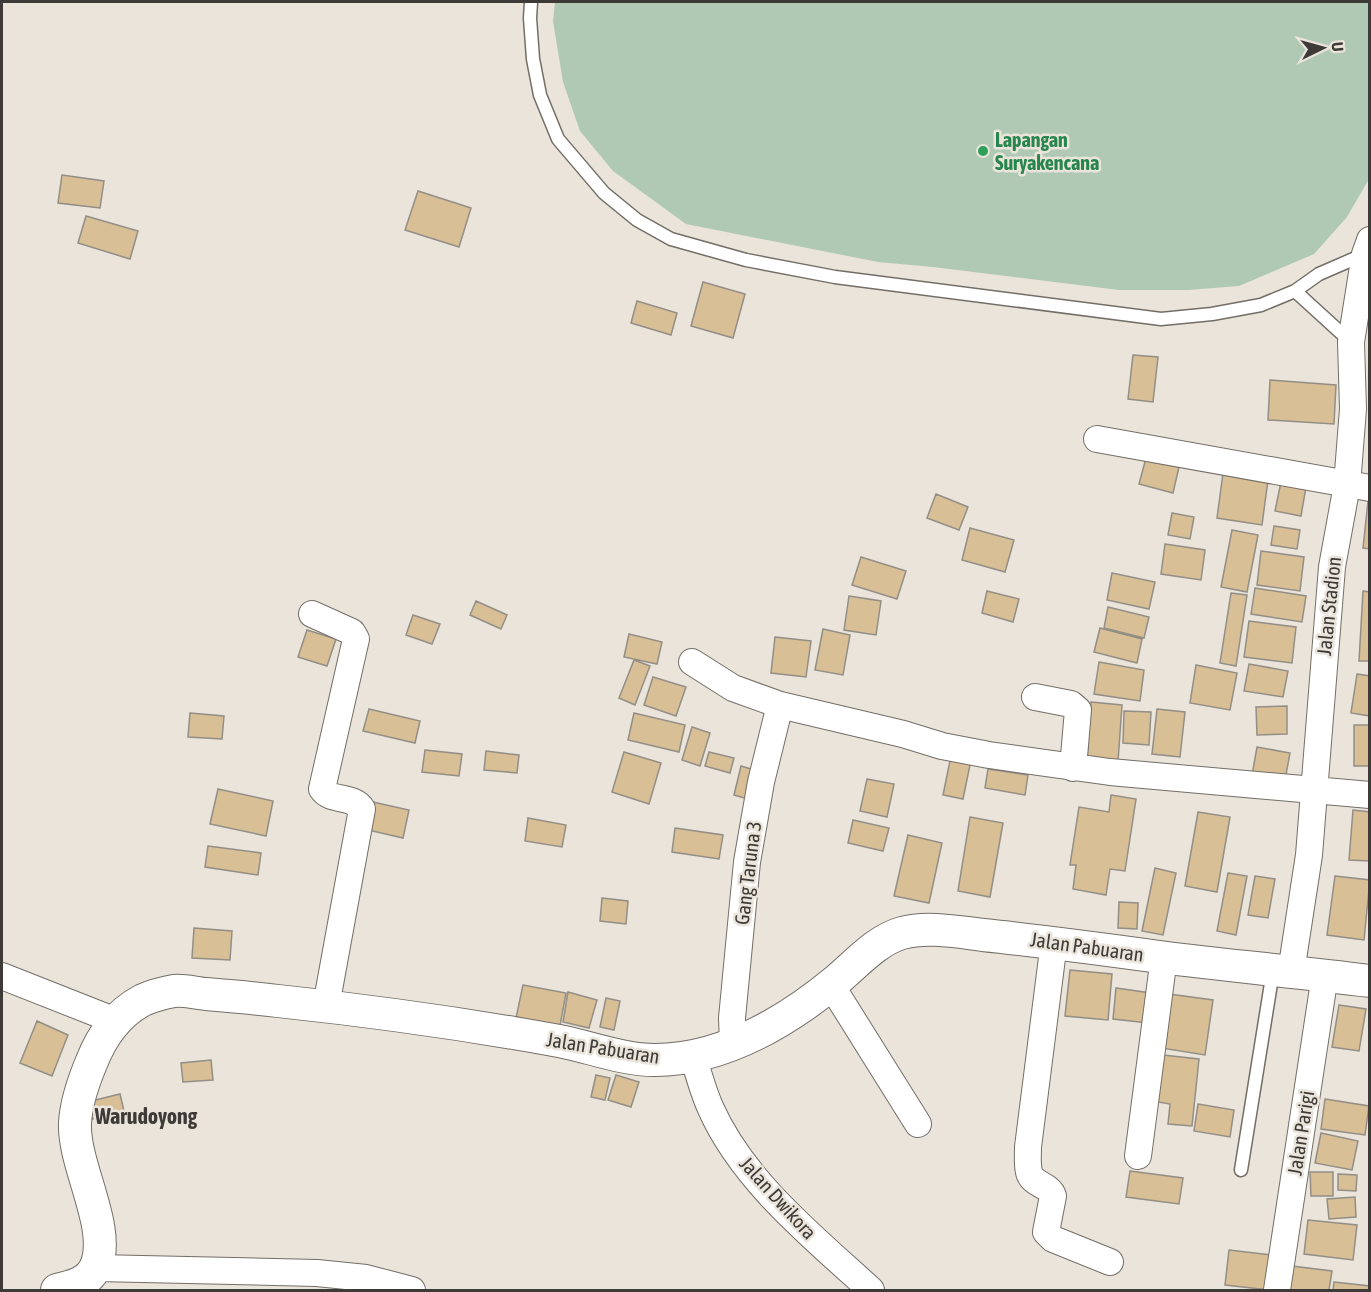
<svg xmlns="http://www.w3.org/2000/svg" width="1371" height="1292" font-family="'Asap Condensed',sans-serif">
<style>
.green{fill:#afc9b4}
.building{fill:#d8bf96;stroke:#938e86;stroke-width:1.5}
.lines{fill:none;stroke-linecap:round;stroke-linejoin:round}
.service-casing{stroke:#736e66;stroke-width:15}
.minor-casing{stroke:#736e66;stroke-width:28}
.tertiary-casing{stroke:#736e66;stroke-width:34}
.service{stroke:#fff;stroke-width:12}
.minor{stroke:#fff;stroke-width:26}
.tertiary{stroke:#fff;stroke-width:32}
.leisure-dot{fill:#2e9e5b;stroke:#eae4db;stroke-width:2}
.labels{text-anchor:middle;stroke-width:5;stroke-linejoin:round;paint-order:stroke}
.leisure-label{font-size:20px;font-weight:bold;fill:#27864d;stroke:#eae4db;text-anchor:start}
.street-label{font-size:20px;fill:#3d3a37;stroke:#eae4db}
.quarter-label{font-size:22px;font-weight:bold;fill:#3d3a37;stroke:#eae4db}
</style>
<rect width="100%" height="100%" fill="#eae4db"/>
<path class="green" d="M555 2H1369V179L1347 217 1314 254 1239 286 1188 290H1119L933 267 878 262 686 224 613 171 580 131 563 82 553 21Z"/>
<path class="building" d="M62 175 104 181 100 208 58 203Z
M418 191 471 208 459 247 405 230Z
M86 216 138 231 130 259 78 243Z
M703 282 745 294 733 338 691 326Z
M637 301 677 313 671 335 631 323Z
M1133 355 1158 357 1153 402 1128 399Z
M1270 380 1336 385 1334 424 1268 420Z
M1146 458 1179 467 1173 493 1139 484Z
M1223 473 1268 480 1262 525 1217 518Z
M1281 482 1306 487 1301 516 1275 511Z
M936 494 968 507 959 530 927 518Z
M1368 501H1370V549L1363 548Z
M1172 513 1194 517 1190 539 1168 535Z
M1274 526 1300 530 1297 549 1271 545Z
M970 528 1014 540 1005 572 962 560Z
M1232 530 1258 535 1247 592 1221 587Z
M1165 544 1205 550 1201 580 1161 574Z
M1261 551 1304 557 1300 591 1257 585Z
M861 557 906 571 897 599 852 585Z
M1112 573 1155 582 1149 609 1107 600Z
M1255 588 1306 596 1302 622 1251 614Z
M987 591 1019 599 1013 622 982 613Z
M1363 591 1370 592V661H1359Z
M1231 593 1247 595 1236 666 1220 663Z
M849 596 881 601 876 635 844 630Z
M476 601 507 615 501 629 470 615Z
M1108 607 1149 617 1144 638 1104 628Z
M413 615 440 624 432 644 406 635Z
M1249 621 1296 627 1292 663 1244 657Z
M1100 628 1142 639 1137 663 1094 652Z
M823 629 850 635 843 675 815 670Z
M307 630 336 639 327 666 298 657Z
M629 634 662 642 657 664 624 657Z
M775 637 811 641 806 677 771 673Z
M634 660 650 666 635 705 619 698Z
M1099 662 1144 670 1140 701 1094 694Z
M1249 664 1288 671 1283 697 1244 691Z
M1196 665 1237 673 1230 710 1190 703Z
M1357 674 1370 676V716L1351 713Z
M653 677 686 687 676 716 644 705Z
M1091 702 1122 705 1118 762 1087 759Z
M1287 706V734L1257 735 1256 707Z
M369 709 420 721 415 743 363 731Z
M1157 709 1185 712 1180 757 1152 754Z
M1124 711 1151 712 1149 745 1123 743Z
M190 713 224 716 222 739 188 737Z
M634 713 685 725 679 752 628 740Z
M1354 725H1370V766H1354Z
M692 727 710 733 700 766 682 760Z
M1257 747 1290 753 1285 780 1252 775Z
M425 750 462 754 459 776 422 772Z
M486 751 519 755 517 773 484 770Z
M624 752 661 763 649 804 612 792Z
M709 752 734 758 730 773 705 766Z
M951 756 971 760 963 799 943 795Z
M741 766 758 771 751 800 734 795Z
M988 769 1028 775 1025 795 985 788Z
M867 779 894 784 887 817 860 811Z
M218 789 273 801 266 836 210 824Z
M1111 795 1136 799 1125 871 1110 869 1106 895 1073 889 1076 865H1070L1079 807 1109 812Z
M373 802 409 810 403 838 368 830Z
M1353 810 1370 812V861L1349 860Z
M1198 812 1230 817 1217 892 1185 886Z
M970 817 1003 823 990 897 958 891Z
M528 818 566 825 562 847 525 841Z
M853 820 889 828 883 851 848 843Z
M675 828 723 835 719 859 672 852Z
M908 835 942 843 929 903 894 896Z
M208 846 261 853 258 875 205 867Z
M1155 868 1176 873 1163 935 1142 931Z
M1228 873 1247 876 1236 935 1217 931Z
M1255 876 1275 879 1268 918 1248 915Z
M1335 876 1370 880 1364 940 1327 935Z
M602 898 628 901 626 924 600 921Z
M1119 902 1138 903 1137 929 1118 928Z
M194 928 232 931 230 960 192 958Z
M1070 970 1112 974 1108 1020 1065 1016Z
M523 985 566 993 560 1026 516 1018Z
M1116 988 1151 993 1148 1023 1113 1019Z
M568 992 597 1000 589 1028 563 1022Z
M1169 994 1213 1000 1205 1055 1161 1048Z
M606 998 620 1001 614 1030 600 1027Z
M1339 1005 1366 1009 1359 1051 1332 1047Z
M37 1021 68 1035 52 1076 20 1063Z
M1163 1055 1199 1059 1192 1126 1168 1124 1170 1104 1158 1102Z
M211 1060 213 1080 183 1082 181 1063Z
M596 1075 610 1078 605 1100 591 1097Z
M616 1075 639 1082 631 1107 608 1100Z
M120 1094 124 1111 92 1119 87 1102Z
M1325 1099 1369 1106 1365 1135 1321 1129Z
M1198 1104 1234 1110 1230 1137 1194 1131Z
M1321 1133 1358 1141 1352 1170 1315 1163Z
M1130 1171 1183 1178 1179 1204 1126 1197Z
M1310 1172H1333V1196H1311Z
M1338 1174 1357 1175 1356 1191 1338 1190Z
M1355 1197 1356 1217 1329 1219 1327 1199Z
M1308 1220 1357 1225 1353 1260 1304 1254Z
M1229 1250 1273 1255 1269 1290 1225 1285Z
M1292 1266 1332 1271 1329 1290H1289Z
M1334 1282 1370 1286V1290H1333Z"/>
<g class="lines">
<g class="service-casing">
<path id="service" d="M531 2 530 18 533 59 540 95 558 139 604 193 637 220 671 239 746 260 835 277 1161 319 1212 314 1261 305 1295 291 1319 274 1365 254
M1295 291 1351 342
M1241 1170 1273 971"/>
</g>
<g class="minor-casing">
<path id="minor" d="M1097 439 1370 488
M312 614 352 632 356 639 322 789C330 802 354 795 362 809L326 1006
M692 662 733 688 780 705 903 734 942 746 989 755 1110 772 1370 795
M1035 697 1071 704 1078 710 1073 768
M1054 942 1028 1147C1028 1155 1027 1164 1029 1172 1032 1185 1049 1184 1053 1196L1046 1232 1053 1239 1110 1262
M1291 972 1309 855 1332 567 1347 485 1353 409 1351 342 1365 254 1370 240
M2 976 116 1021
M831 985 918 1124
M733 1044 732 1018 747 862 761 782 780 705
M693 1057C699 1074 703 1092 711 1109 743 1181 814 1238 871 1290
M1138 1156 1164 957
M96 1268 317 1273 366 1278 412 1290
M1277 1290 1325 975"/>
</g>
<g class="tertiary-casing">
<path id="tertiary" d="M57 1290C72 1286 89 1283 96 1266 112 1228 73 1165 75 1123 76 1102 84 1080 92 1061 102 1036 118 1013 143 1000 152 996 163 993 174 991 184 990 195 993 206 994 230 996 254 998 278 1001 372 1011 466 1024 559 1041 590 1047 623 1060 655 1060 722 1060 786 1022 837 980 856 964 877 940 902 933 927 926 958 932 983 935 1042 941 1101 949 1160 957 1230 966 1300 972 1370 981"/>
</g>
<use href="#service" class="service"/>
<use href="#minor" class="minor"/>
<use href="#tertiary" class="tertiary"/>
</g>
<circle class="leisure-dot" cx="983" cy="151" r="6"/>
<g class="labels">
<g class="leisure-label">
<text x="995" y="147">Lapangan<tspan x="995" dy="23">Suryakencana</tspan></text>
</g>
<g class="street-label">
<text transform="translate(1329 606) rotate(-84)" y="7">Jalan Stadion</text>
<text transform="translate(748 873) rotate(-83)" y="7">Gang Taruna 3</text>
<text transform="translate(1087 947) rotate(8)" y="7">Jalan Pabuaran</text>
<text transform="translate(603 1048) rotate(9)" y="7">Jalan Pabuaran</text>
<text transform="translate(1301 1133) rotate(-81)" y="7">Jalan Parigi</text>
<text transform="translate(778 1198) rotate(48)" y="7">Jalan Dwikora</text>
</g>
<g class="quarter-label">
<text x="146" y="1124">Warudoyong</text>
</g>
</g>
<rect width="1371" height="1292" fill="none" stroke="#3d3a37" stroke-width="6"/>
<g transform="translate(1323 48) rotate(85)" stroke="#eae4db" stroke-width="4.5" paint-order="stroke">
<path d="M0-4.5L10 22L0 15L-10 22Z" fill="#3d3a37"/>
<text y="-9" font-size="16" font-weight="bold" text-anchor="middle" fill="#3d3a37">U</text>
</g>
</svg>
